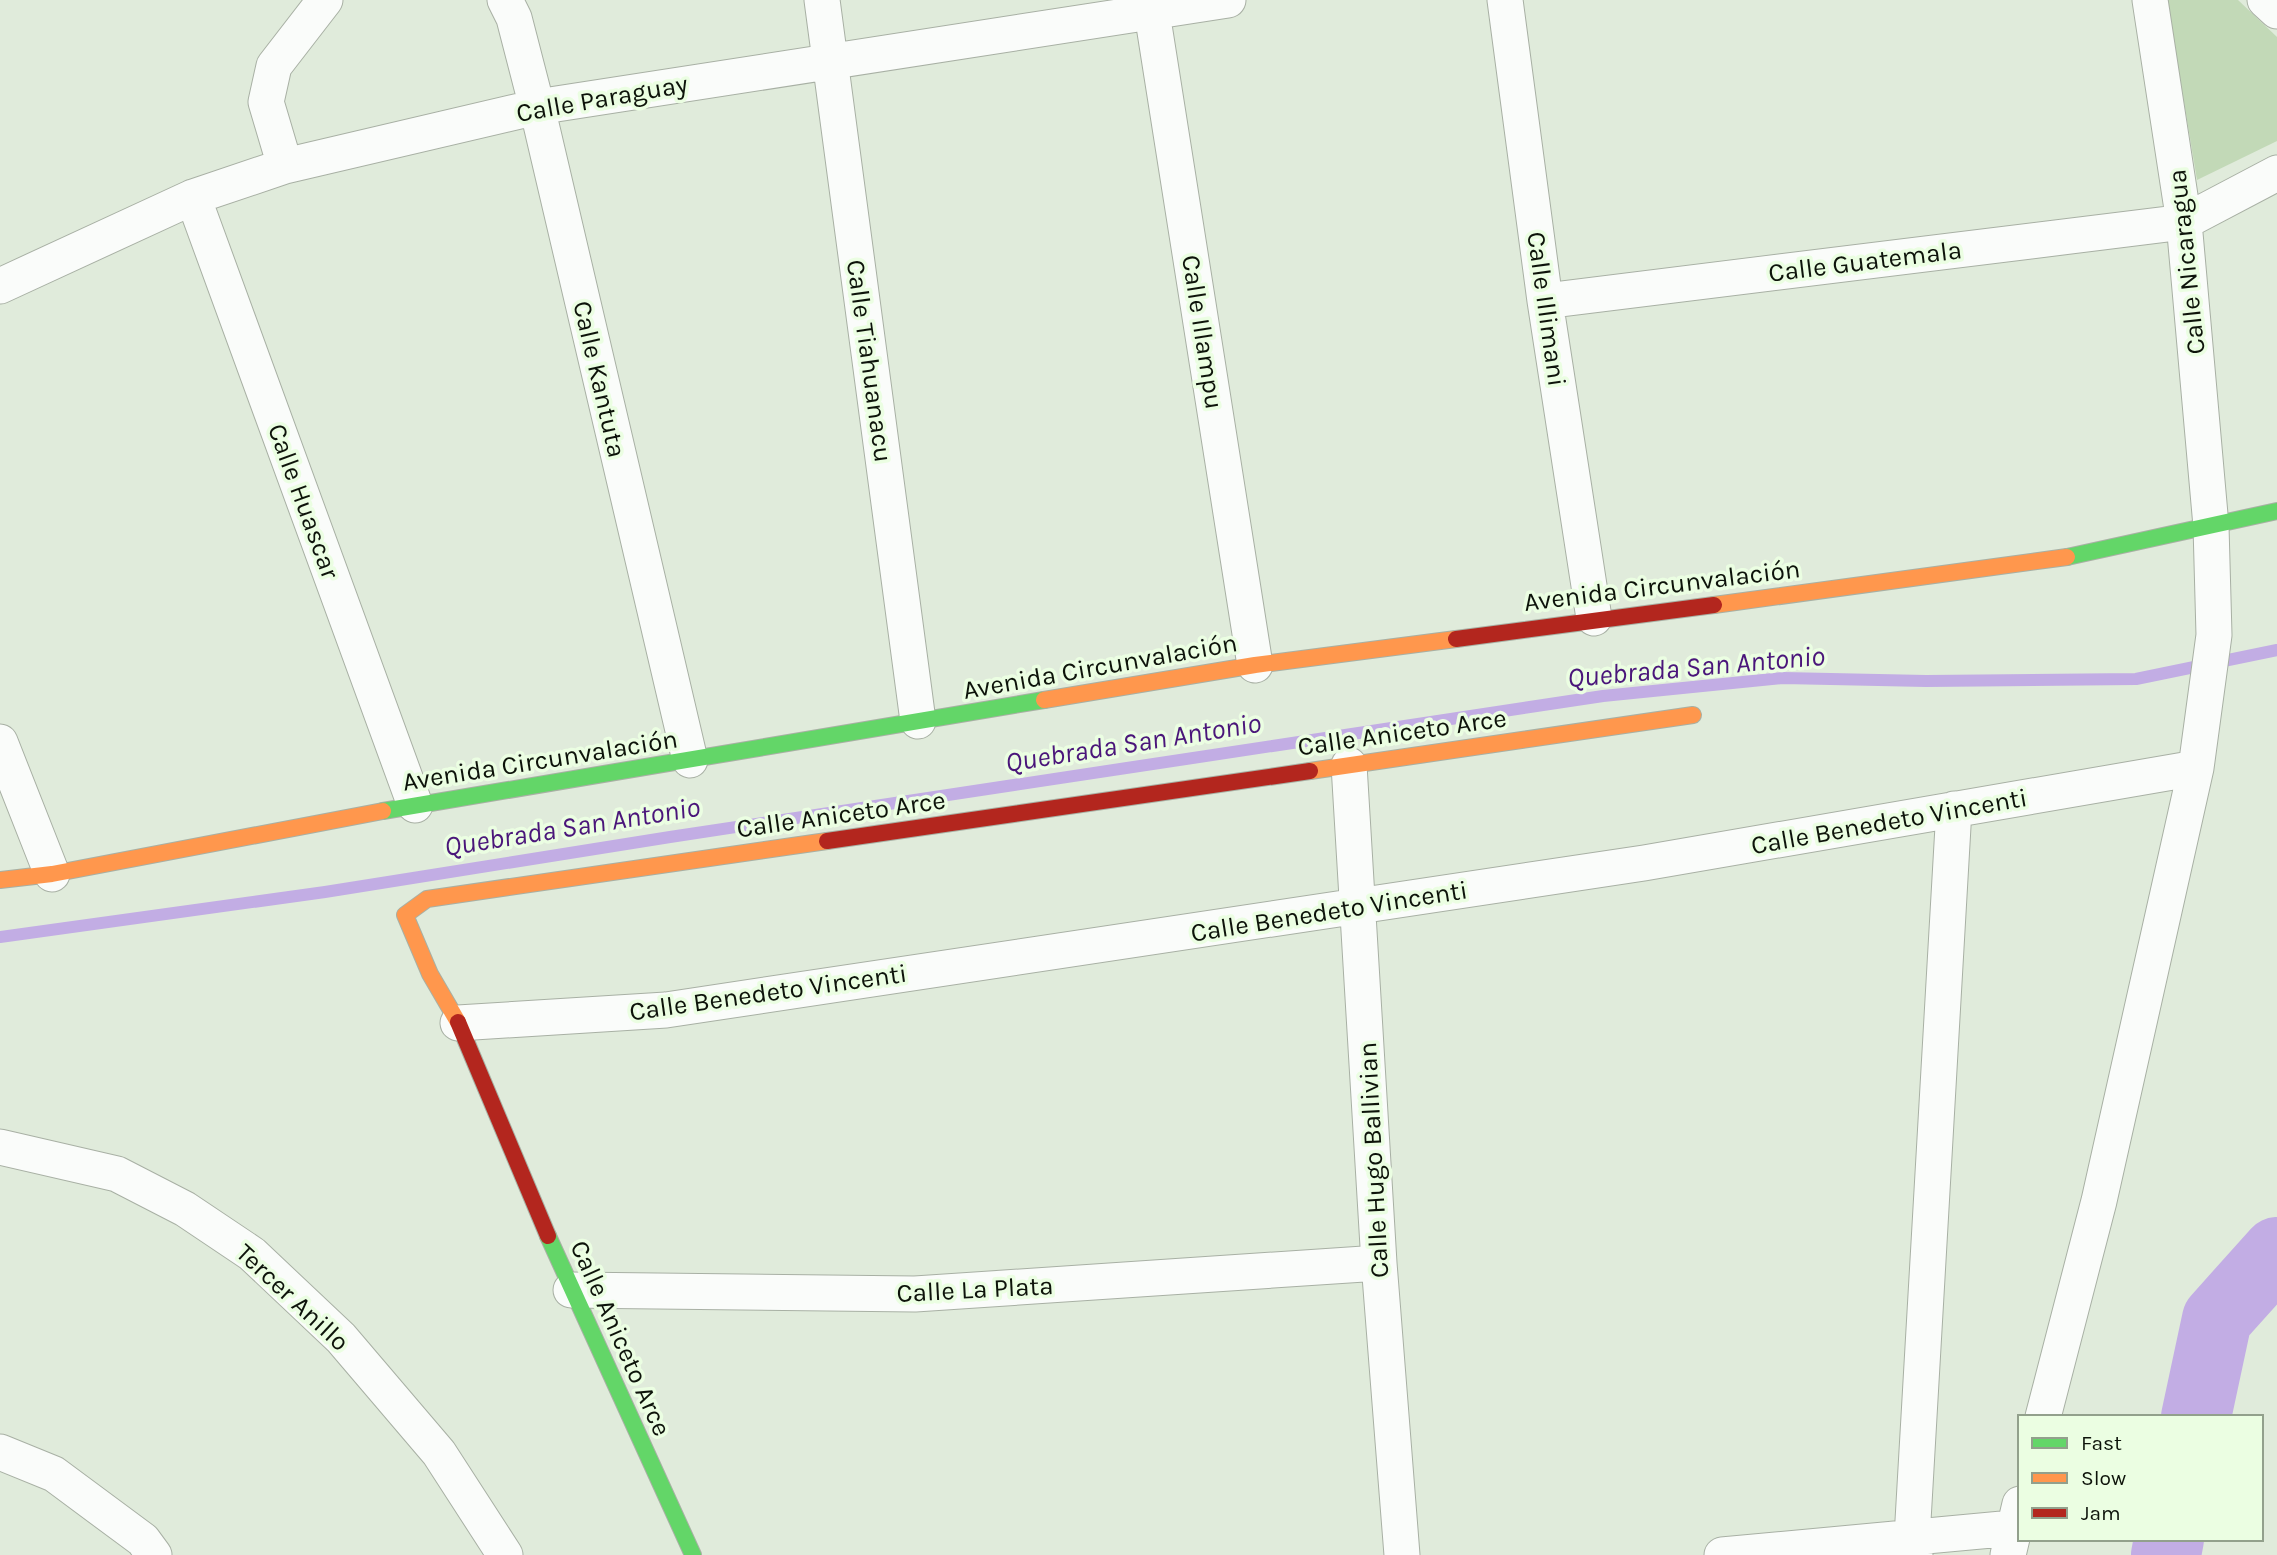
<svg xmlns="http://www.w3.org/2000/svg" width="2277" height="1555" font-family="Karla,sans-serif">
<style>
.green{fill:#c2d9b7}
.lines{fill:none;stroke-linecap:round;stroke-linejoin:round}
.stream{stroke:#c2ade4;stroke-width:12}
.river{stroke:#c2ade4;stroke-width:70}
.street-casing{stroke:#a8b0a4;stroke-width:37}
.fast-casing{stroke:#a8b0a4;stroke-width:18}
.slow-casing{stroke:#a8b0a4;stroke-width:18}
.jam-casing{stroke:#a8b0a4;stroke-width:18}
.street{stroke:#fafcfa;stroke-width:35}
.fast{stroke:#63d668;stroke-width:16}
.slow{stroke:#ff974d;stroke-width:16}
.jam{stroke:#b3261e;stroke-width:16}
.labels{text-anchor:middle;stroke-width:7;stroke-linejoin:round;paint-order:stroke}
.street-label{font-size:26px;fill:#0d130a;stroke:#ebfee2}
.water-label{font-size:28px;font-style:italic;fill:#4a167a;stroke:#ebfee2}
</style>
<rect width="100%" height="100%" fill="#e0ebdb"/>
<path class="green" d="M2167 0H2238L2277 37V141L2197 180Z"/>
<g class="lines">
<path class="stream" d="M0 937 325 892 670 837 1603 696 1783 678 1926 681 2136 679 2277 650"/>
<path class="river" d="M2196 1417 2217 1319 2277 1252
M2166 1555 2169 1539"/>
<g class="street-casing">
<path id="street" d="M505 0 514 18 537 107 690 760
M822 0 918 721
M1150 0 1255 665
M1505 0 1545 301 1594 618
M2265 0 2277 11
M285 166 266 102 274 66 325 0
M193 197 415 805
M0 286 193 197 285 166 537 107 1228 0
M1545 301 2184 222 2277 173
M0 742 52 874
M1349 765 1379 1263 1402 1555
M458 1023 666 1010 1644 863 2196 768
M0 1147 117 1174 185 1209 252 1254 341 1338 439 1453 505 1555
M571 1290 915 1294 1379 1263
M2043 1417 2099 1201 2196 768 2214 635 2211 526 2184 222 2150 0
M0 1452 54 1474 143 1540 154 1555
M1722 1555 2013 1528
M1915 1555 1912 1538 1954 809
M2008 1555 2020 1504"/>
</g>
<g class="fast-casing">
<path id="fast" d="M2067 557 2277 511
M383 811 1044 700
M548 1236 693 1555"/>
</g>
<g class="slow-casing">
<path id="slow" d="M1714 605 2067 557
M1044 700 1255 665 1456 639
M1310 771 1693 715
M0 880 52 874 383 811
M458 1022 430 974 405 915 427 899 827 841"/>
</g>
<g class="jam-casing">
<path id="jam" d="M1456 639 1714 605
M827 841 1310 771
M458 1022 548 1236"/>
</g>
<use href="#street" class="street"/>
<use href="#fast" class="fast"/>
<use href="#slow" class="slow"/>
<use href="#jam" class="jam"/>
</g>
<g class="labels">
<g class="street-label">
<text transform="translate(602 98) rotate(-10)" y="9">Calle Paraguay</text>
<text transform="translate(1865 261) rotate(-7)" y="9">Calle Guatemala</text>
<text transform="translate(2186 262) rotate(-96)" y="9">Calle Nicaragua</text>
<text transform="translate(1547 309) rotate(82)" y="9">Calle Illimani</text>
<text transform="translate(1203 332) rotate(81)" y="9">Calle Illampu</text>
<text transform="translate(870 361) rotate(82)" y="9">Calle Tiahuanacu</text>
<text transform="translate(600 379) rotate(77)" y="9">Calle Kantuta</text>
<text transform="translate(304 501) rotate(70)" y="9">Calle Huascar</text>
<text transform="translate(1662 585) rotate(-7)" y="9">Avenida Circunvalación</text>
<text transform="translate(1100 666) rotate(-10)" y="9">Avenida Circunvalación</text>
<text transform="translate(1402 732) rotate(-8)" y="9">Calle Aniceto Arce</text>
<text transform="translate(540 760) rotate(-9)" y="9">Avenida Circunvalación</text>
<text transform="translate(841 814) rotate(-8)" y="9">Calle Aniceto Arce</text>
<text transform="translate(1889 821) rotate(-10)" y="9">Calle Benedeto Vincenti</text>
<text transform="translate(1329 911) rotate(-9)" y="9">Calle Benedeto Vincenti</text>
<text transform="translate(768 992) rotate(-8)" y="9">Calle Benedeto Vincenti</text>
<text transform="translate(1373 1160) rotate(-93)" y="9">Calle Hugo Ballivian</text>
<text transform="translate(975 1289) rotate(-3)" y="9">Calle La Plata</text>
<text transform="translate(293 1297) rotate(43)" y="9">Tercer Anillo</text>
<text transform="translate(621 1338) rotate(66)" y="9">Calle Aniceto Arce</text>
</g>
<g class="water-label">
<text transform="translate(1696 666) rotate(-5)" y="10">Quebrada San Antonio</text>
<text transform="translate(1133 742) rotate(-9)" y="10">Quebrada San Antonio</text>
<text transform="translate(572 826) rotate(-9)" y="10">Quebrada San Antonio</text>
</g>
</g>
<rect x="2018" y="1415" width="245" height="126" fill="#ebfee2" stroke="#92a08c" stroke-width="2"/>
<rect x="2032" y="1438" width="35" height="10" fill="#63d668" stroke="#92a08c" stroke-width="2"/>
<text x="2081" y="1450" font-size="21" fill="#0d130a">Fast</text>
<rect x="2032" y="1473" width="35" height="10" fill="#ff974d" stroke="#92a08c" stroke-width="2"/>
<text x="2081" y="1485" font-size="21" fill="#0d130a">Slow</text>
<rect x="2032" y="1508" width="35" height="10" fill="#b3261e" stroke="#92a08c" stroke-width="2"/>
<text x="2081" y="1520" font-size="21" fill="#0d130a">Jam</text>
</svg>
